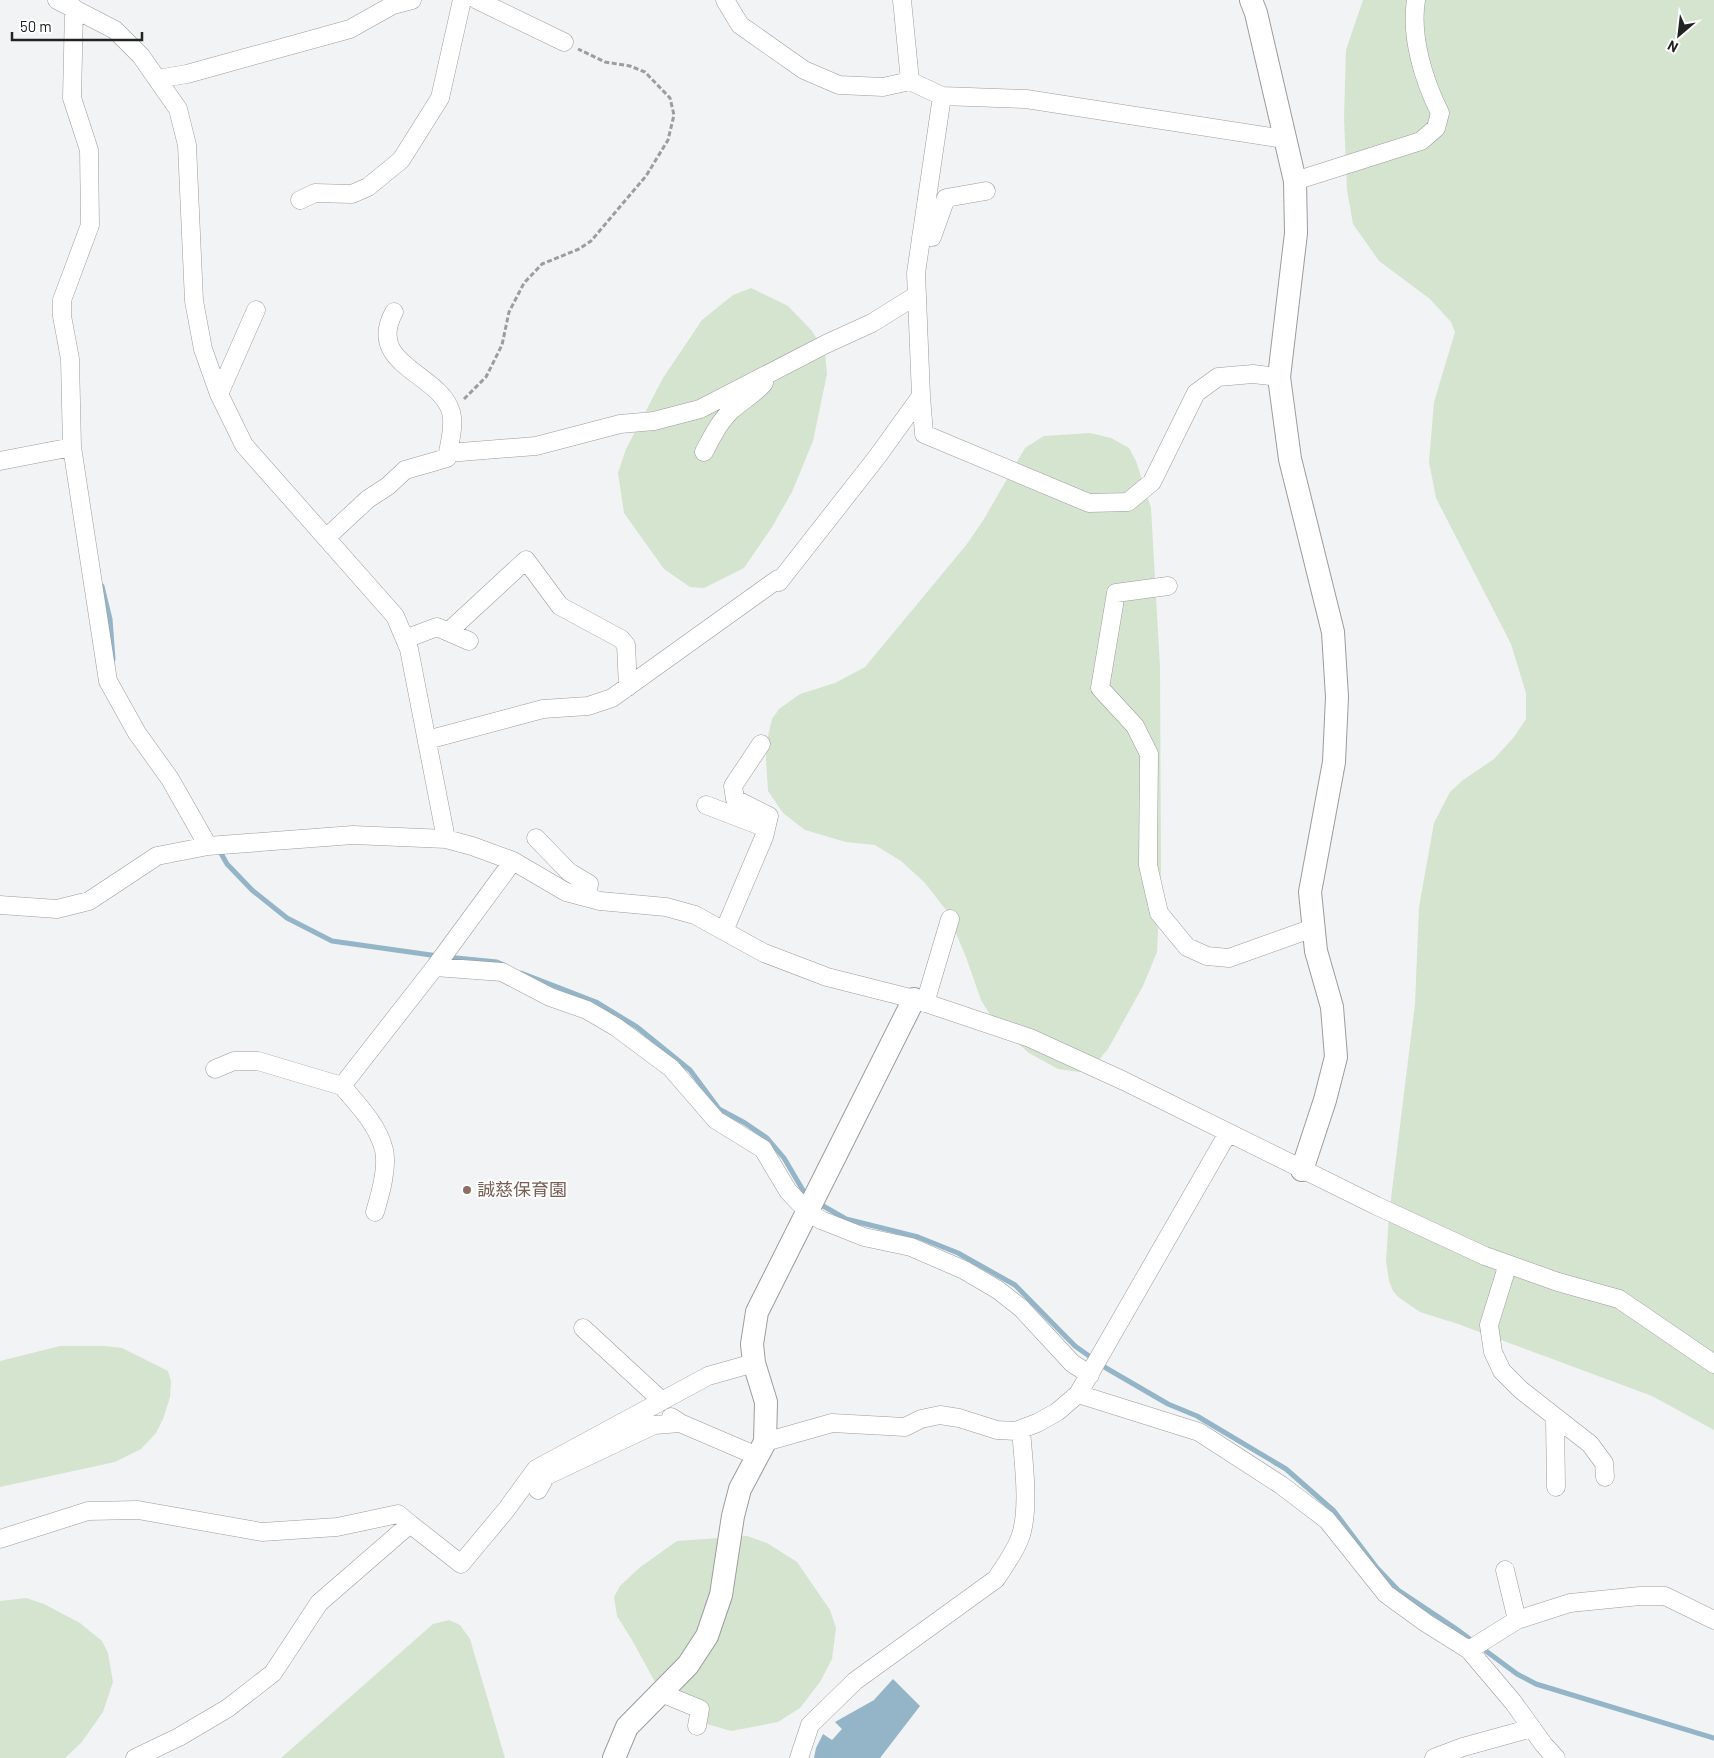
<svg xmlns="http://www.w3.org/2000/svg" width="1714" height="1758" font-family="Barlow,'Noto Sans JP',sans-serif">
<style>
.green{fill:#d5e4ce}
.water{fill:#93b5c7}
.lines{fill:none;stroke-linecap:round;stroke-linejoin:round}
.stream{stroke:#93b5c7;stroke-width:5}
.minor-casing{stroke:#9b9c9e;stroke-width:19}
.tertiary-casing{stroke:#9b9c9e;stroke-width:24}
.path{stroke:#9c9d9e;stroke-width:3;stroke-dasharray:5 2.5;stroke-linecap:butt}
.minor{stroke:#fff;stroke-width:18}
.tertiary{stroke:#fff;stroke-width:22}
.education-dot{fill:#8d6e63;stroke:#fff;stroke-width:2}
.labels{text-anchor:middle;stroke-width:4;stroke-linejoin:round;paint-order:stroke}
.education-label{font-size:18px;fill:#785e54;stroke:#fff;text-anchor:start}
</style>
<rect width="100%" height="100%" fill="#f2f3f5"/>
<path class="green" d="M1363 0H1714V1430L1652 1396 1458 1324 1420 1312 1398 1297 1393 1291 1389 1281 1386 1261 1389 1215 1415 1004 1419 907 1434 823 1450 792 1463 780 1494 759 1514 737 1526 719V693L1511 644 1436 498 1429 462 1434 402 1455 332 1451 322 1430 299 1379 261 1353 224 1347 190 1344 118 1346 50Z
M751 288 788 306 812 331 825 352 827 374 813 441 792 492 772 527 744 568 704 588 690 587 664 569 624 513 618 473 626 449 663 378 702 320 733 295Z
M1090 433 1111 438 1129 448 1136 461 1151 508 1160 667 1161 870 1157 952 1143 986 1108 1049 1091 1069 1079 1072 1058 1069 1029 1053 997 1026 981 1000 966 957 946 910 925 883 901 861 875 845 846 842 805 830 783 813 768 791 766 759 768 736 772 719 779 709 800 694 835 683 865 667 967 544 984 519 1025 448 1044 436Z
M60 1346H105L122 1348 168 1371 171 1381 170 1397 163 1419 156 1433 141 1449 115 1462 0 1487V1361Z
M747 1536 767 1543 797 1562 830 1610 836 1628 832 1659 820 1682 800 1708 778 1722 731 1731 700 1722 675 1703 655 1682 632 1640 617 1616 614 1597 620 1586 639 1568 677 1541Z
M26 1598 44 1604 80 1623 102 1641 108 1653 113 1682 103 1712 81 1743 65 1758H0V1601Z
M449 1620 460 1625 470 1639 505 1758H281L433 1624Z"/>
<path class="water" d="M893 1679 920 1706 880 1758H814L816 1748 823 1734 832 1740 842 1729 835 1722 874 1700Z"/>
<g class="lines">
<path class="stream" d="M102 586 110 619 113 659
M218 848 227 864 252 890 287 918 332 941 438 956
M446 957 497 962 504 965
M521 973 596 1002 637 1027 690 1070 719 1109 745 1123 767 1138 784 1158 804 1192 809 1196
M818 1203 846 1219 918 1237 958 1253 1015 1285 1075 1346 1106 1368 1168 1404 1197 1416 1286 1469 1334 1511 1377 1568 1398 1590 1455 1628 1517 1674 1536 1684 1714 1738"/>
<g class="minor-casing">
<path id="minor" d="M57 0 115 30 141 56 178 109 187 145 194 301 203 349 219 394 244 445 395 616 409 649 446 839
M477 0 564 42
M725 0 740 25 804 70 839 85 883 87 910 81
M902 0 910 81 942 96
M74 8 72 98 89 150 90 225 62 300V316L70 359 72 447 108 681 137 733 170 779 208 846
M157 79 187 74 350 29 393 5 412 0
M1295 181 1421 141 1436 128 1440 113C1424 81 1410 37 1416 0
M300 200 315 193 352 194 368 187 401 160 440 98 462 0
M921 237H932L946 198 986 191
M1279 377 1253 374 1218 377 1196 393 1152 482 1128 502 1089 503 924 434 921 396 916 273 942 96 1026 99 1284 139
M219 394 256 310
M704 452C712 437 720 420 733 409 743 400 756 393 764 383
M448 453 536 446 620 424 654 421 700 409 826 344 872 323 917 295
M0 461 72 447
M326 538 368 499 388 486 405 470 447 458C449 444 455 426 451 412 440 373 365 365 394 312
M1168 586 1116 593 1100 688 1135 726 1149 754 1148 865 1159 913 1187 947 1207 956 1229 958 1313 928
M448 632 526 560 560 606 621 639 626 645 628 687
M405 639 437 627 469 641
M427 740 543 709 588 706 612 698 778 579 779 582 877 457 921 396
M706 805 766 828
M536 838 569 872 589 884 587 897
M0 905 57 909 89 901 157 856 208 846 353 835 446 839 472 846 513 861 566 892 600 901 666 907 695 915 764 953 827 977 914 999 1030 1038 1124 1081 1377 1206 1485 1256 1558 1282 1619 1299 1714 1364
M724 931 764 837 769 816 735 799 733 786 761 744
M435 967 502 972 550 997 587 1010 616 1027 671 1068 716 1120 763 1149 788 1191 808 1212 821 1220 864 1237 911 1247 964 1270 998 1290 1021 1308 1072 1363 1090 1375
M925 1003 950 919
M215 1069 234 1061H258L342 1086
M375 1212C380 1195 388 1168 384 1150 378 1125 358 1105 342 1086L435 967 513 861
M1508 1264 1489 1325 1493 1352 1502 1371 1521 1390 1590 1444 1604 1463 1605 1477
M583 1328 662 1401
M1078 1394 1199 1432 1281 1485 1327 1520 1386 1594 1426 1623 1469 1650 1513 1702 1544 1745 1556 1758
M671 1417 680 1423 757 1456
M1555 1417 1556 1487
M765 1442 832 1423 905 1427 921 1419 940 1415 959 1418 997 1430 1016 1431 1037 1423 1057 1412 1078 1394 1228 1133
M538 1490 546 1476 654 1425 680 1423
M0 1539 88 1511 138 1510 262 1532 337 1527 398 1514 410 1524
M1505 1570 1517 1620
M1469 1650 1517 1620 1570 1603 1640 1596H1665L1714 1620
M661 1693 700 1709 697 1726
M135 1758 179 1737 228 1708 273 1673 319 1603 410 1524 461 1564 506 1510 536 1469 708 1376 754 1363
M799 1758 810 1725 855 1681 996 1579C1005 1565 1016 1551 1021 1535 1030 1505 1023 1460 1021 1429
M1434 1758 1463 1747 1532 1728"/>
</g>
<g class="tertiary-casing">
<path id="tertiary" d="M1251 0 1256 13 1295 181 1296 233 1279 377 1290 459 1333 632 1337 697 1334 762 1310 892 1316 951 1332 1007 1336 1057 1325 1100 1302 1170
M614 1758 627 1727 688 1665 707 1636 721 1595 733 1516 740 1489 765 1442 766 1402 754 1363 752 1344 757 1312 914 999"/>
</g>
<path class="path" d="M464 399 486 377 502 345 509 312 524 283 542 264 579 249 591 241 646 176 668 140 674 115 670 98 645 72 630 66 605 62 578 49"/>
<use href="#minor" class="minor"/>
<use href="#tertiary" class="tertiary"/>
</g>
<circle class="education-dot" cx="467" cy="1190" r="5"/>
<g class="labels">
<g class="education-label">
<text x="477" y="1196">誠慈保育園</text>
</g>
</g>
<g transform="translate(1679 35) rotate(208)" stroke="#ffffff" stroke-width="4" paint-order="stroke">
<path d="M0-4L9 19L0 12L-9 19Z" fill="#212222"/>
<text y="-8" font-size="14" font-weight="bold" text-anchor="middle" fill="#212222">N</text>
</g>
<path d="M12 32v8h130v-8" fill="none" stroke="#212222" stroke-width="2.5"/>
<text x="20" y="32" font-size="15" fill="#212222" stroke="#ffffff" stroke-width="4" paint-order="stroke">50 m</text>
</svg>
